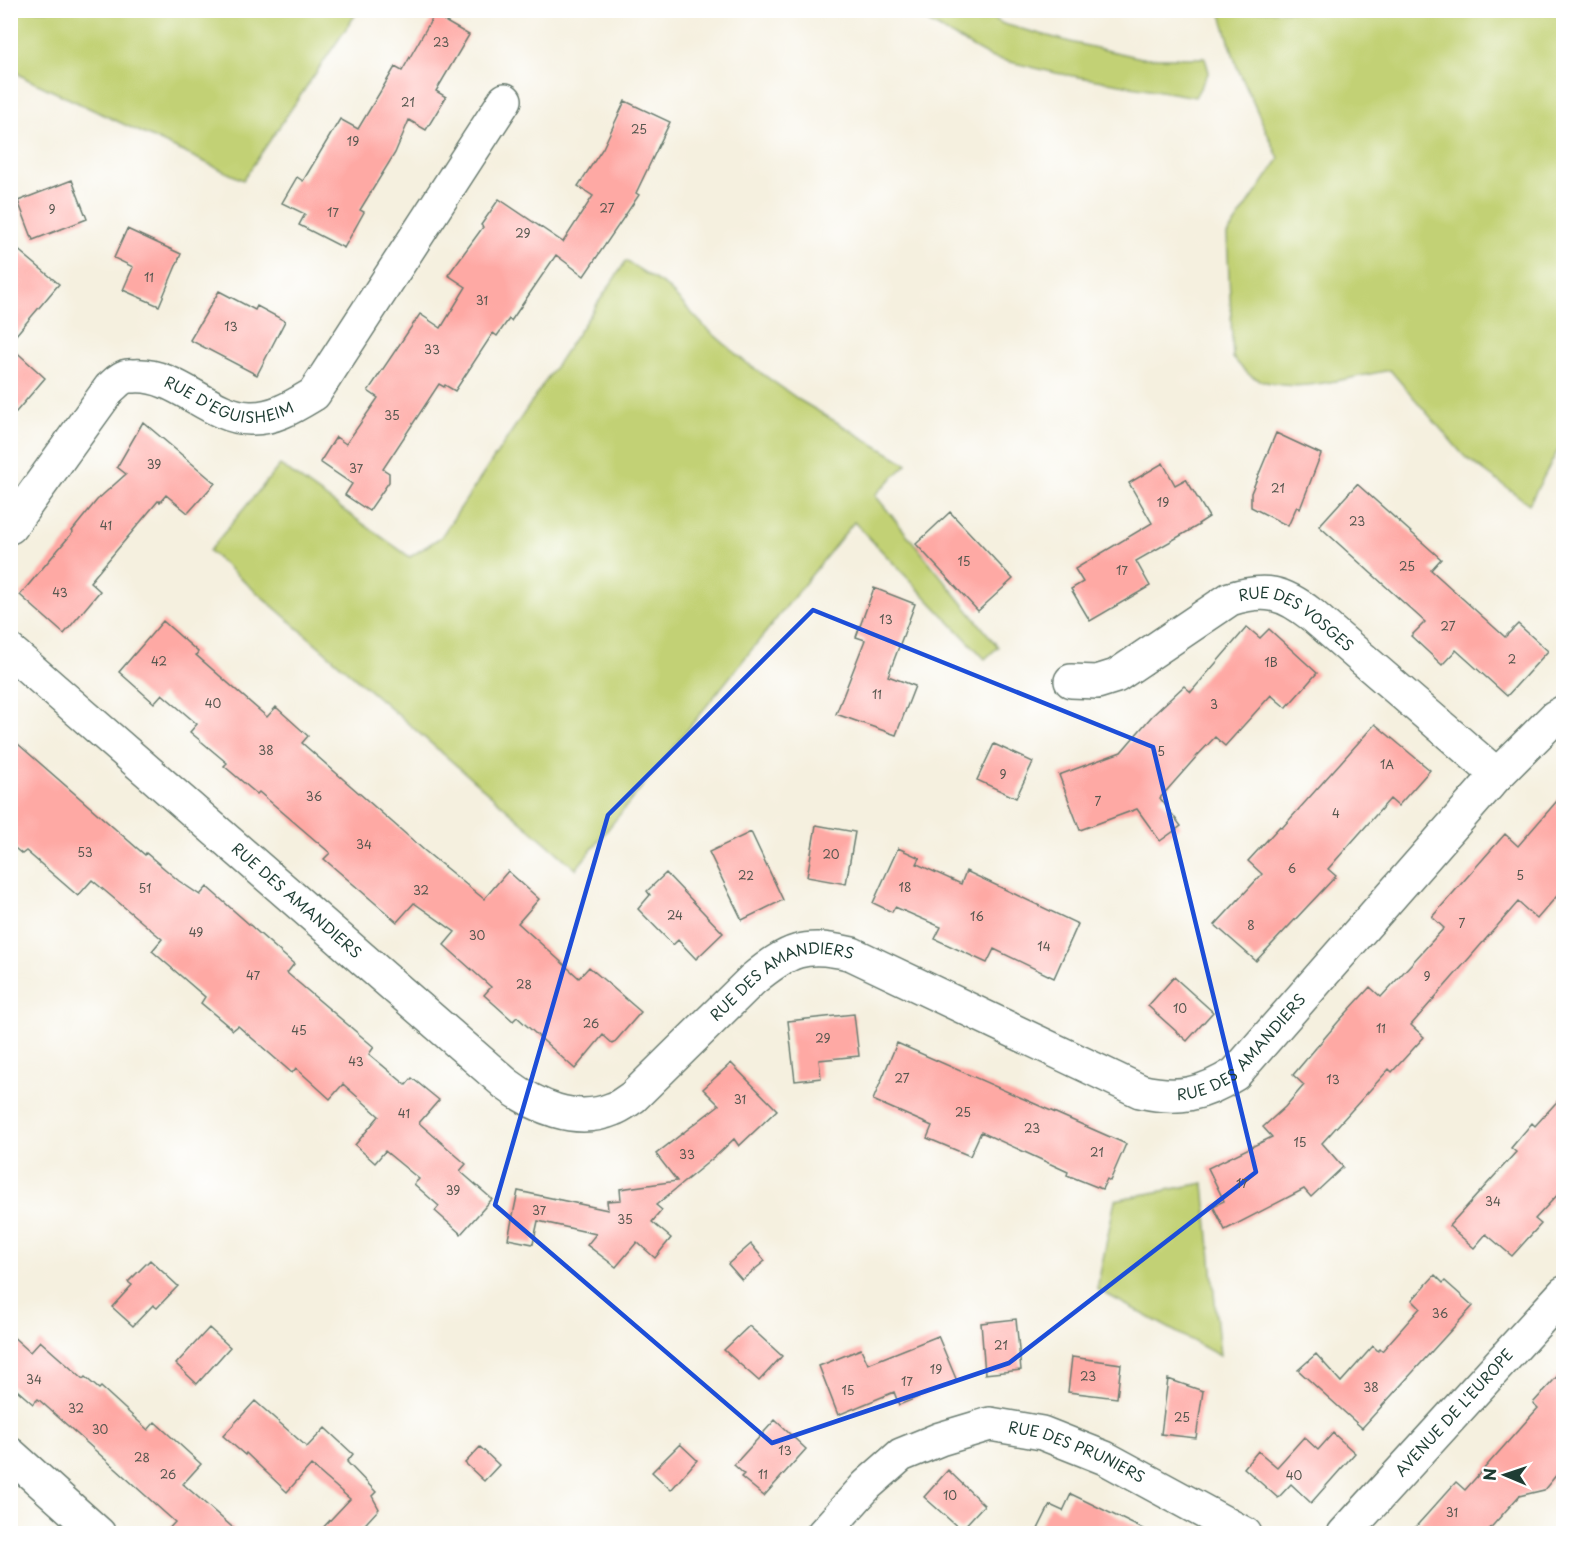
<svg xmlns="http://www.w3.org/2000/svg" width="1574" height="1544" font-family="'Playpen Sans',sans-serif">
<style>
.green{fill:#c2d174;stroke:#708754;stroke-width:1.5}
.building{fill:#fea9a4}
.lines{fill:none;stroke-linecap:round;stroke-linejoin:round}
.minor-casing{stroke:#6a7c70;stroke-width:36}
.minor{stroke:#fff;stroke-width:33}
.marked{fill:none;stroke:#1d4ed8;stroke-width:4.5;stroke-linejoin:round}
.labels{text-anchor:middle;stroke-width:6;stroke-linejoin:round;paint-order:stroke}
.number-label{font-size:12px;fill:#575850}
.street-label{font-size:15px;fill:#1f3d34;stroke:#fff}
</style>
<rect width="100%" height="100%" fill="#fff"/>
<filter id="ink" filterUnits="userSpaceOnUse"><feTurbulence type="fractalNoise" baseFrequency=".0167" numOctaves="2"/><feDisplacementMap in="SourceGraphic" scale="12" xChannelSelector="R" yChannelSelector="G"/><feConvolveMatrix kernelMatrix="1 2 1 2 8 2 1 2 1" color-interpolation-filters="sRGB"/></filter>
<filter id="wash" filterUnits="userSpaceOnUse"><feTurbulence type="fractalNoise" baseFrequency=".008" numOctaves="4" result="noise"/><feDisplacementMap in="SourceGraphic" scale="24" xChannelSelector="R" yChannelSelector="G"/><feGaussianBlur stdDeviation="1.35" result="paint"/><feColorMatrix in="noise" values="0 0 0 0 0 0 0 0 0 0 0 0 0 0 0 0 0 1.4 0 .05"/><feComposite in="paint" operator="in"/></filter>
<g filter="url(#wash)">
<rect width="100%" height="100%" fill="#f5f0df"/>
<path class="green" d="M11 10H358V11L243 180 27 79 11 69Z
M909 11H982L1003 24 1074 43 1142 58H1205L1209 72 1195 97 1056 73 990 57Z
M1220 11H1563V441L1529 504 1464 456 1390 370C1349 377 1292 397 1253 377 1246 374 1239 364 1233 358L1227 235 1279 159 1237 67Z
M626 261 667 287 704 326 744 361 801 401 907 464 875 495 998 647 985 659 854 522 576 869 209 551 280 465 410 557 441 537Z
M1204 1183V1184L1220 1356 1097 1289 1115 1200Z"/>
<g id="blocks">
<path class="building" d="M434 15 469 35 436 91 446 97 426 130 409 120 395 153 360 210 364 212 344 248 299 225 305 214 282 203 297 177 303 181 340 119 358 129 395 67 402 71Z
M625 101 670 122 636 193 639 195 584 276 556 255 511 321 509 319 497 336 493 333 455 391 445 385 444 387 439 384 383 469 389 473V482L369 511 345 495 352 484 320 462 336 437 346 444 378 398 368 391 420 314 441 328 466 287 448 275 483 227 481 225 499 199 563 242 593 196 578 186 603 148Z
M72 180 87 219 33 240 18 201Z
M127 229 181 254 159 306 123 290 133 267 114 258Z
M10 243 59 284 10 342Z
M219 291 255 310 257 306 285 321 257 375 190 340Z
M10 346 45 378 10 419Z
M143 422 215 483 188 513 166 495 160 502 158 501 90 582 100 591 64 634 20 595 73 532 72 531 97 500 126 474 117 467Z
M1276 433 1321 454 1300 509 1297 506 1288 526 1251 507V493Z
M1163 463 1175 485 1186 479 1209 517 1198 524 1199 525 1136 561 1150 586 1090 621 1071 589 1083 582 1075 569 1152 523 1129 483Z
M1357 484 1441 559 1431 570 1505 637 1518 624 1548 651 1507 696 1456 650 1442 665 1411 636 1425 622 1319 526Z
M950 512 1013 579 978 611 916 544Z
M874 588 915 604 888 676 915 686 896 735 836 714 865 640 856 637Z
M163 621 198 652 196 655 267 717 276 707 308 736 302 743 425 851 484 899 508 871 539 899 518 923 579 978 589 967 641 1012 613 1044 603 1035 575 1069 517 1017 513 1021 484 995 491 987 444 945 455 932 414 903 397 922 324 859 330 853 259 792 257 794 224 766 227 763 190 732 197 724 162 694 154 703 119 672Z
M1247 627 1260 638 1269 629 1317 673 1286 708 1271 695 1225 746 1215 737 1197 756 1160 798 1181 826 1160 841 1137 809 1080 830 1059 775 1121 752 1152 716 1184 686 1191 692Z
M1375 724 1430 770 1398 806 1390 799 1328 869 1336 876 1256 961 1215 925 1262 874 1248 861 1280 826 1282 828Z
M10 737 145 855 146 853 179 881 200 895 207 887 294 964 287 973 374 1047 369 1054 406 1085 412 1078 439 1100 419 1123 466 1164 460 1171 492 1199 461 1234 435 1211 439 1206 414 1184 419 1179 385 1151 375 1163 355 1145 379 1116 343 1084 330 1099 296 1068 292 1073 238 1026 233 1030 201 1003 205 997 152 951 162 939 92 880 78 896 26 851 22 854 10 844Z
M994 744 1033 762 1016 798 977 780Z
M1563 794V889L1537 919 1518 902 1411 1025 1424 1037 1392 1072 1389 1069 1322 1143 1343 1167 1311 1197 1304 1189 1225 1230 1213 1206 1224 1201 1208 1168 1272 1137 1263 1127 1285 1107 1304 1085 1293 1075 1338 1022 1370 987 1381 997 1444 928 1432 917 1505 834 1518 846Z
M816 825 855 832 846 884 807 877Z
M751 832 783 900 742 920 709 852Z
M898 848 920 858 917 864 961 884 966 871 1078 924 1054 978 994 949 987 963 935 939 941 927 895 907 892 912 873 903Z
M666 873 723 933 696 959 678 940 673 945 638 909 650 895 647 891Z
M1174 977 1213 1012 1187 1041 1148 1006Z
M854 1014 859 1056 819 1060 821 1078 795 1081 788 1021Z
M897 1043 1126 1144 1110 1181 1107 1179 1102 1189 1067 1175 1068 1172 981 1132 970 1156 927 1138 932 1126 873 1100Z
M731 1063 777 1110 739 1146 734 1139 717 1155 656 1205 662 1210 652 1222 671 1238 655 1258 637 1242 616 1267 587 1245 596 1234 538 1221 533 1244 508 1239 518 1191 608 1210 607 1201 621 1200 620 1189 677 1181 656 1154 719 1105 703 1089Z
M1563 1095V1189L1535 1219 1541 1224 1512 1256 1486 1234 1474 1248 1449 1226 1516 1152 1511 1148 1532 1123 1535 1126Z
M751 1244 765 1261 742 1280 728 1264Z
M150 1260 178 1286 157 1308 153 1305 133 1326 112 1307 132 1285 128 1282Z
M1435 1275 1443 1283 1445 1281 1473 1306 1362 1428 1298 1370 1316 1354 1341 1382 1373 1346 1378 1351 1380 1349 1382 1351 1420 1308 1412 1300Z
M1016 1319 1021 1370 985 1374 981 1323Z
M749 1326 782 1356 759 1381 724 1350Z
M209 1328 230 1347 197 1384 176 1364Z
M10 1334 30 1352 40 1341 83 1379 85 1377 99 1389 101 1387 148 1430 155 1422 201 1464 183 1484 239 1533H165L175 1522 38 1399 33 1404 10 1384Z
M938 1336 957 1381 899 1405 894 1392 838 1415 819 1366 861 1349 868 1364Z
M1072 1357 1121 1364 1117 1398 1068 1392Z
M1563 1370V1467L1544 1490 1519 1496 1486 1533H1410L1456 1482 1465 1490 1538 1408 1533 1403Z
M1168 1379 1203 1391 1196 1438 1161 1434Z
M255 1401 307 1447 325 1428 353 1454 347 1462 376 1492 372 1496 379 1509 357 1533H318L350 1499 311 1465 287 1492 246 1453 245 1455 223 1436Z
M775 1420 806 1449 764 1496 741 1477 744 1474 734 1465Z
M1333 1433 1355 1453 1311 1503 1291 1484 1278 1498 1244 1468 1258 1451 1277 1467 1304 1437 1318 1450Z
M680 1444 697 1460 671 1490 652 1472Z
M480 1447 499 1465 484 1481 465 1463Z
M948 1470 984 1505 961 1530 924 1497Z
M1071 1494 1151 1533H1036L1050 1505 1063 1511Z"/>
</g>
</g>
<g filter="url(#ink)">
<use href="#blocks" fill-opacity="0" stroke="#6a7c70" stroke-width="1.5"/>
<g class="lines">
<g class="minor-casing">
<g id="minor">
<path id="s1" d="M10 527 110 388C114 385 120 378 125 377 127 375 131 376 134 376 177 373 209 417 250 418 274 419 294 406 314 394L505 100"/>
<path id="s2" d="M10 651 506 1084C535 1106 575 1125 613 1109 620 1107 627 1101 633 1097L752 980C788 950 805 942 852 954L1140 1091C1178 1100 1202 1095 1235 1074L1497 775 1555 717 1564 712"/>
<path id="s3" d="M1071 681 1097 682 1116 676 1230 599C1265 588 1283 592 1312 615L1497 775"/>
<path d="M10 1454 99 1534"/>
<path id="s4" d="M823 1534 867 1485 901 1455 940 1439 990 1424 1042 1433 1105 1458 1245 1534"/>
<path id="s5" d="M1344 1534 1564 1293"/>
</g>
</g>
<use href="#minor" class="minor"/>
</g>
</g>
<path class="marked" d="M813 610 1153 747 1256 1172 1009 1363 772 1443 495 1205 608 815Z"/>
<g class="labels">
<g class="number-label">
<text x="441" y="47">23</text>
<text x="408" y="107">21</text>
<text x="639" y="134">25</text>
<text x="353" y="146">19</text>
<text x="607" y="213">27</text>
<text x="52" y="214">9</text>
<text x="333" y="217">17</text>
<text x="523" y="238">29</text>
<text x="149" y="282">11</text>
<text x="482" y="305">31</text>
<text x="231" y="331">13</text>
<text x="432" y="354">33</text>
<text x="392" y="420">35</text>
<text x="154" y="469">39</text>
<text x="356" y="473">37</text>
<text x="1278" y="493">21</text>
<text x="1163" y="507">19</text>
<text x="1357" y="526">23</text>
<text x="106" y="530">41</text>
<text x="964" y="566">15</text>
<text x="1407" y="571">25</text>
<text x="1122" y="575">17</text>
<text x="60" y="597">43</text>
<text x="886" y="624">13</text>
<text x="1448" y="631">27</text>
<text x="1512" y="664">2</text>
<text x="159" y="666">42</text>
<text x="1271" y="667">1B</text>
<text x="877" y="699">11</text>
<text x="213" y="708">40</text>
<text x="1214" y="709">3</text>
<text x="266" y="755">38</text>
<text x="1161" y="756">5</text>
<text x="1387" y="769">1A</text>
<text x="1003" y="779">9</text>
<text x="314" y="801">36</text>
<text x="1098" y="806">7</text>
<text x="1336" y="818">4</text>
<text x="364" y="849">34</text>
<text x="85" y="857">53</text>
<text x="831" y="859">20</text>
<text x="1292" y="873">6</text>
<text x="746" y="880">22</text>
<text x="1520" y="880">5</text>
<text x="905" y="892">18</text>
<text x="145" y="893">51</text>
<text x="421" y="895">32</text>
<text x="675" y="920">24</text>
<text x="977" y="921">16</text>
<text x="1462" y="928">7</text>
<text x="1251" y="930">8</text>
<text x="196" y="937">49</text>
<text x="477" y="940">30</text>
<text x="1044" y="951">14</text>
<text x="253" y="980">47</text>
<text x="1427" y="981">9</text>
<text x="524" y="989">28</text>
<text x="1180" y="1013">10</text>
<text x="591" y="1028">26</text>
<text x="1381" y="1033">11</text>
<text x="299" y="1035">45</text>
<text x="823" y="1043">29</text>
<text x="356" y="1066">43</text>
<text x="902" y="1083">27</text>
<text x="1333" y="1084">13</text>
<text x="740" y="1104">31</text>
<text x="963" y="1117">25</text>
<text x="404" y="1118">41</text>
<text x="1032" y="1133">23</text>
<text x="1300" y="1147">15</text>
<text x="1097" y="1157">21</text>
<text x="687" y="1159">33</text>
<text x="1242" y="1188">17</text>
<text x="453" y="1195">39</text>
<text x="1493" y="1206">34</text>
<text x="539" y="1215">37</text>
<text x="625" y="1224">35</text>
<text x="1440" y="1318">36</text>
<text x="1001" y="1350">21</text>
<text x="936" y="1374">19</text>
<text x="1088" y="1381">23</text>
<text x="34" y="1384">34</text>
<text x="907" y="1386">17</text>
<text x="1371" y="1392">38</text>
<text x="848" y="1395">15</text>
<text x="76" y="1413">32</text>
<text x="1182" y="1422">25</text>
<text x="100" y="1434">30</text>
<text x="785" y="1455">13</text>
<text x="142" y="1462">28</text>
<text x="168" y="1479">26</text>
<text x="763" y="1479">11</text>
<text x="1294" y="1480">40</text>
<text x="950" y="1500">10</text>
<text x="1452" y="1517">31</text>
</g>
<g class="street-label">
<text dy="5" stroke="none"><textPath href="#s1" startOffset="300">RUE D'EGUISHEIM</textPath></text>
<text dy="5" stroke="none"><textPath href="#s3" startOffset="258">RUE DES VOSGES</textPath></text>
<text dy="5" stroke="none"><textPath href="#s2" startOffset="380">RUE DES AMANDIERS</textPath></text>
<text dy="5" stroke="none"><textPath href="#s2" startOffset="992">RUE DES AMANDIERS</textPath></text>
<text dy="5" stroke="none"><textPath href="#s2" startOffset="1512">RUE DES AMANDIERS</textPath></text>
<text dy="5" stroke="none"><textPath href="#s5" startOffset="164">AVENUE DE L'EUROPE</textPath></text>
<text dy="5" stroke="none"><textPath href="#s4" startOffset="297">RUE DES PRUNIERS</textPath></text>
</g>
</g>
<rect width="1574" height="1544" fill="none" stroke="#fff" stroke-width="36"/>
<g transform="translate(1505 1475) rotate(272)" stroke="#ffffff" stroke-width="4.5" paint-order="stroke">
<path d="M0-4.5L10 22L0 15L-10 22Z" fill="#1f3d34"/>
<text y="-9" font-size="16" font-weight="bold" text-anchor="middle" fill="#1f3d34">N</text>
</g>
</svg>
